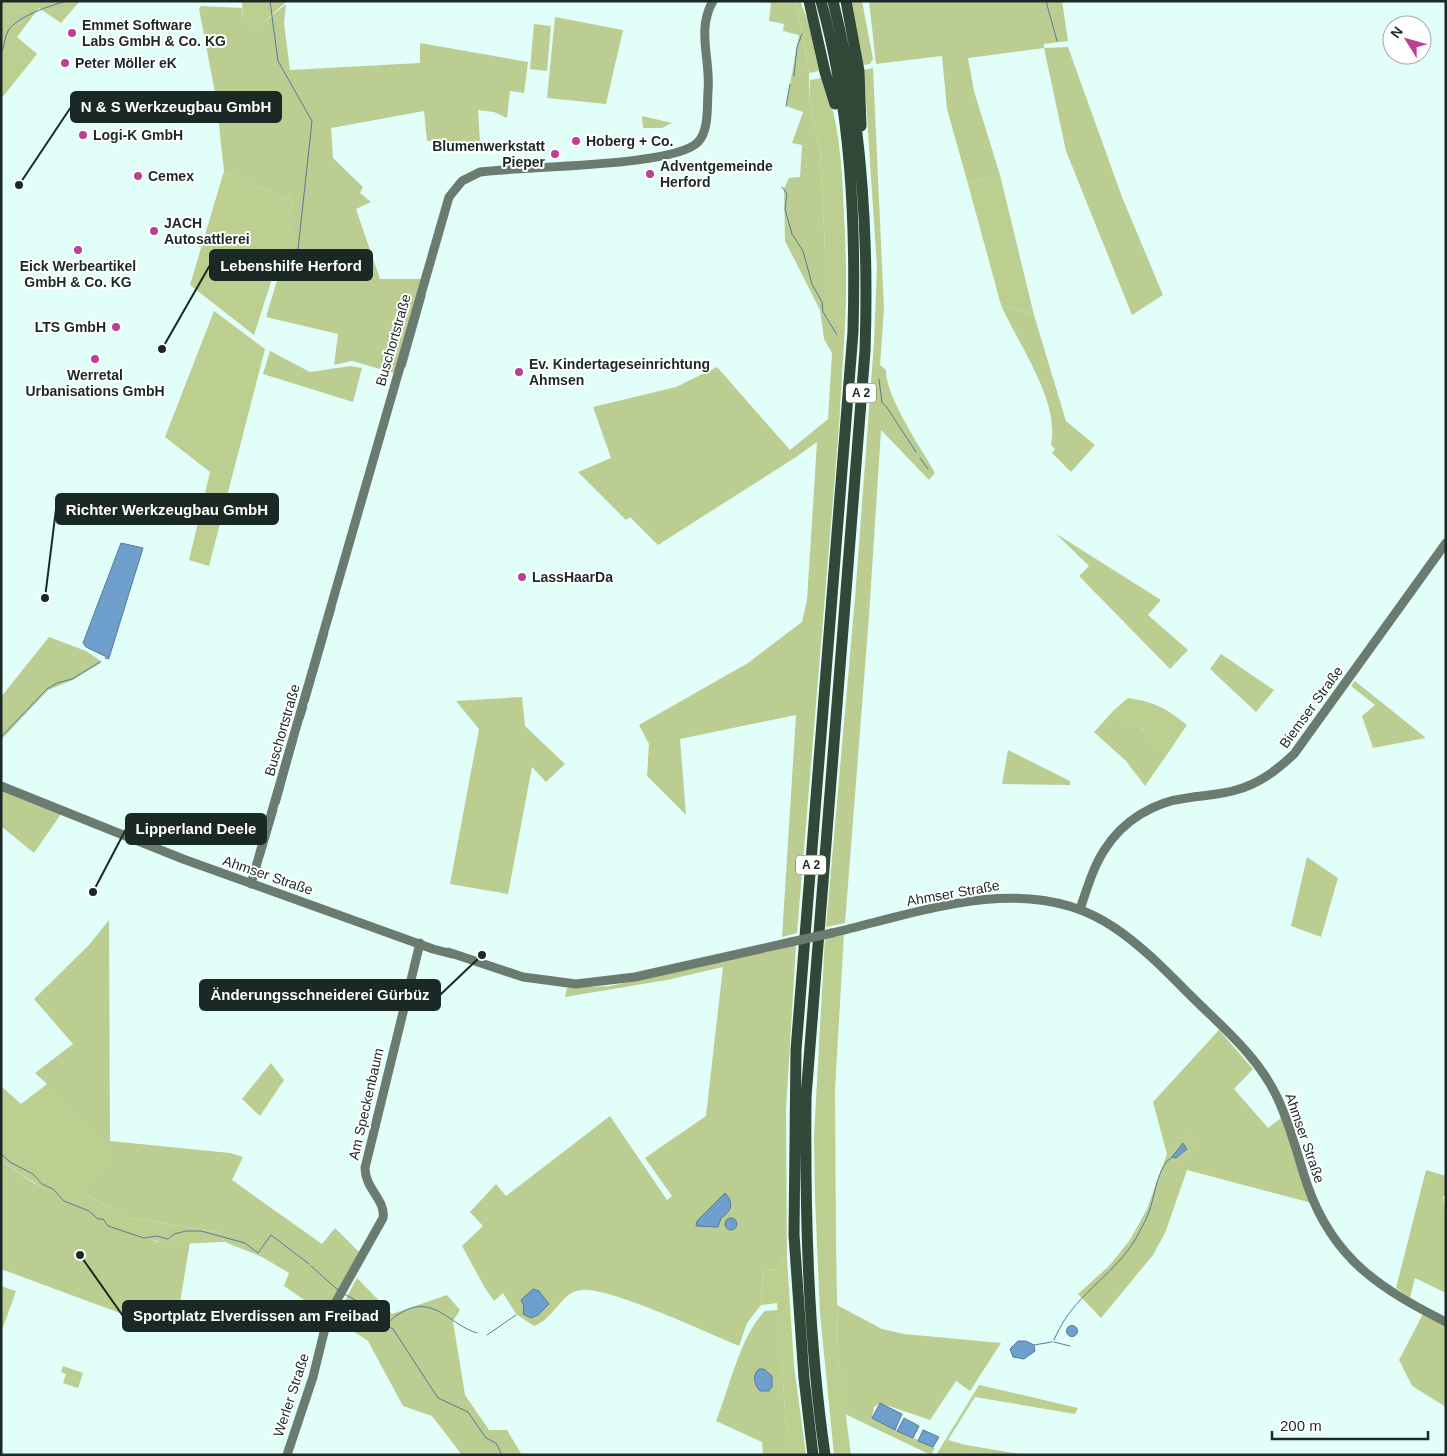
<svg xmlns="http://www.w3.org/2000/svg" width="1447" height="1456" font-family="Arial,sans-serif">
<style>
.green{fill:#bccd92}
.forest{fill:#bdcf90}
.water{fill:#6e9fcd;stroke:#557b9b}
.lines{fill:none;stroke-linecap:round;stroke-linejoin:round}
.stream{stroke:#557b9b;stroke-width:1}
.secondary{stroke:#6b7b6f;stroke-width:9}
.highway{stroke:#314737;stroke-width:11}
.secondary-bridge{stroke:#6b7b6f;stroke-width:9}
.poi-dot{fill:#ba4194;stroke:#fff;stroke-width:2}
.labels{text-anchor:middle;stroke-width:4;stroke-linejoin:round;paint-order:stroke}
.shield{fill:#fff;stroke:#5f6867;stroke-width:1}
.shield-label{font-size:12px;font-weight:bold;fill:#1a2826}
.poi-label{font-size:14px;font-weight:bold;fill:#1a2826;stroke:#fff;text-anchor:start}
.street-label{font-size:14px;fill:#1a2826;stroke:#fff}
.leader{fill:none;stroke:#1a2826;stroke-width:2}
.callout-dot{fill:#1a2826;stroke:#fff;stroke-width:2}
.callout{fill:#1a2826;stroke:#1a2826;stroke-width:2}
.callout-label{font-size:15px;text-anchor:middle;font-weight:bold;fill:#fff}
</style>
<rect width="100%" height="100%" fill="#e1fef9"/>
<path class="green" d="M753 1H796L809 73V100L820 149 825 249V316L845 325 839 427 797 933 782 937 796 715 680 739 686 815 647 776 649 744 639 725 748 663 802 622 807 600 817 442 796 457 658 545 630 517 626 520 578 472 611 458 593 407 676 387 717 367 790 450 828 419 832 353 824 339 820 310 785 241 784 189 789 178 800 177 802 145 792 143 803 112 786 106 799 35 783 31 784 24 769 21 771 3Z
M851 1H862L873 59 870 64 863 65Z
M869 1H1062L1068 41 1044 44V48L1068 47 1122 197 1163 295 1132 315 1066 151 1044 48 968 58 974 91 1000 175 968 184 947 109 942 56 876 64Z
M286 4 284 23 290 70 420 63V43L528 62 524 93 510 91 507 118 494 112 478 110 480 142 427 141 424 111 331 128 333 158 363 187 360 193 371 202 356 209 380 279H421L397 370 394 373 352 361 334 365 338 334 266 317 281 267H286L292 196 284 199 224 171 216 98 199 9 201 6 242 8 243 17 263 23Z
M27 11 28 14 18 25 11 28 1 50V20L4 16Z
M555 17 623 30 606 104 547 98Z
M534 24 551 26 547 71 530 69Z
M873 68 884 309 880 365 886 370C885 396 921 448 935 473L929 480 881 430 869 616 845 923 826 927 855 598 874 343 877 268 864 70Z
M642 116 672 123 662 128H643Z
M1001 305 1034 315 1066 421 1095 445 1071 472 1052 453 1055 449 1051 445C1060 401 1019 346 1001 305Z
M270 351 310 372 350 366 362 368 353 402 263 374Z
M1055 533 1161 600 1148 615 1188 650 1170 669 1079 576 1089 566Z
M49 637 86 651 102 662 73 680 48 690 1 740V697Z
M1221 654 1274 690 1256 712 1210 669Z
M1355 681 1426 738 1373 748 1362 716 1375 705 1351 686Z
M522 697 525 726 565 764 546 782 532 767 508 894 450 884 479 729 456 701Z
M1114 710 1132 725 1143 729 1147 738 1166 756 1145 786 1126 761 1094 732Z
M1008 750 1070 781V785L1002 784Z
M1 791 61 814 34 853 1 826Z
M1307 857 1338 878 1321 937 1291 926Z
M109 920 110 1141 230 1153 243 1157 232 1180 322 1244 335 1228 361 1254 326 1315 284 1286 289 1273 262 1257 225 1242 219 1232 126 1217 82 1192 47 1084 35 1073 73 1044 34 999 89 945Z
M796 945 786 1110 787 1258 781 1259 778 1269 763 1270 761 1305 747 1323 739 1346C707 1333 610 1287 581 1290 561 1292 554 1319 534 1326L516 1314 503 1293 494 1301 485 1288 462 1246 483 1226 470 1212 496 1184 506 1196 610 1116 667 1200 672 1196 645 1158 706 1116 723 967 667 980 565 997 567 988 610 986Z
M1219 1030 1253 1069 1234 1089 1268 1128 1281 1118 1312 1203 1187 1170 1165 1233 1153 1255 1101 1318 1078 1294 1109 1266 1130 1240 1147 1209 1167 1154 1153 1102Z
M271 1063 284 1080 260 1116 242 1099Z
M1 1161 32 1182 103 1221 158 1242H190L178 1315 171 1332 1 1269Z
M1426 1170 1446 1176V1195L1443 1196 1446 1217V1293L1415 1278 1410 1298 1396 1288Z
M357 1278 392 1314 447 1295 460 1310 453 1321 465 1395 489 1430H507L522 1455H462L432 1416 403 1406 368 1341 335 1319Z
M1 1286 16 1291 1 1333Z
M837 1305 882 1329 904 1334 1001 1343 970 1391 956 1381 930 1420 880 1403 874 1407 872 1418 935 1448 931 1455 845 1414 838 1356Z
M778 1310 786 1424 793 1455H763L762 1442 716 1421C729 1389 741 1334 765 1311Z
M1423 1314 1446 1326V1407L1412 1386 1399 1360Z
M63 1366 83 1373 78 1388 63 1383 66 1374 61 1372Z
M966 1445 1025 1455H984Z"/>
<path class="forest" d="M1 1H80L61 23 39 8 17 37 37 54 1 99V50L11 28 18 25 28 14 26 11 5 16 1 20Z
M242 1H287L263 23 255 34 243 17Z
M796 1H800L808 21 819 71 809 73Z
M822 78C840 120 842 168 844 214 846 251 847 288 845 325L825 316V249L820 149 809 100 810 80Z
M224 171 284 199 292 196 287 261 278 260 254 335 190 285Z
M1000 175 1034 315 1001 305 968 184Z
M214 311 265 349 209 566 189 560 210 472 165 437Z
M1128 698C1157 703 1164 707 1187 725L1166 756 1147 738 1143 729 1132 725 1114 710Z
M844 934 835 1090 836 1240 838 1356 851 1455H834L820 1313 815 1198 814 1136 825 938Z
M47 1084 114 1155 82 1192 126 1217 219 1232 225 1242C207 1242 173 1246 157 1241 101 1226 49 1193 1 1161V1086L21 1104Z
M1188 1131 1196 1136 1197 1147 1181 1165 1167 1154 1178 1139Z
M787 1258 794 1366 806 1455H792L786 1424 777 1303 761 1305 763 1270 778 1269 781 1259Z
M979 1385 1078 1408 1075 1414 975 1397 948 1440 966 1445 984 1455H936Z"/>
<path class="water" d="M121 543 143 548 109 658 86 647 83 643Z
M1183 1143 1187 1149 1176 1158 1172 1157Z
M725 1193C734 1203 732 1211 721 1218L718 1227 696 1226 697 1221Z
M725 1224a6 6 0 1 1 12 0a6 6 0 1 1-12 0Z
M533 1289 539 1291 549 1304 538 1315 531 1318 523 1314 524 1306 521 1300Z
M1066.5 1331a5.5 5.5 0 1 1 11 0a5.5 5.5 0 1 1-11 0Z
M1018 1341H1026L1034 1345 1035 1351 1024 1359 1013 1357 1010 1349Z
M759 1369H764L772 1376V1387L769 1391H760C754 1385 752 1375 759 1369Z
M880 1403 902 1414 895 1430 872 1418Z
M904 1418 919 1426 913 1438 897 1431Z
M923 1430 939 1437 933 1447 918 1441Z"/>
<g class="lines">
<path class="stream" d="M270 1 278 61 312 121 296 268
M1046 1 1057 41
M1 53C5 47 4 38 8 31 16 17 51 5 67 1
M794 76 797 47 802 34
M786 106 790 84
M782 187 787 194 785 209 792 234 803 251 812 284 822 302 823 312 837 335
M405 367 425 296
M879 379 882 403 886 406 916 452
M920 458 928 469
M329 628 335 608
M105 658 109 659
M308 702 328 633
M303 719 307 707
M1 737 47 689 57 683 72 679 100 662
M279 804 296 742
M263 857 277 810
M1 1154 10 1162 33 1174 42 1184 53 1189 64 1201 89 1211 98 1219H103L108 1226 144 1238 157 1236 168 1239 174 1234 186 1231H201L245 1243 258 1253 271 1235 309 1264
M311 1266 338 1290
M344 1294 361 1303 376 1318
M378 1321 393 1329 438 1398 468 1412 486 1438 496 1443 502 1455
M387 1324C391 1321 394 1316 399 1314 433 1292 449 1325 477 1333
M487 1335 516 1315
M1054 1340C1073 1294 1111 1279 1135 1240 1140 1231 1145 1222 1149 1212 1155 1196 1157 1167 1172 1157
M1054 1342 1070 1346
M1034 1345 1052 1342"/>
<path class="secondary" d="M1 786 183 859 433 949 452 954
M251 884 449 197 462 181 480 172C521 166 675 167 698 142 709 131 707 106 708 91 711 60 696 30 713 1
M1080 909C1087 889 1093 867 1105 849 1123 821 1153 802 1187 798 1203 795 1220 795 1236 790 1259 784 1277 770 1294 754L1446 543
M832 933C923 912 1030 869 1115 928 1143 947 1166 971 1189 994 1221 1026 1258 1056 1277 1097 1291 1126 1298 1158 1308 1187 1334 1260 1381 1289 1446 1322
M448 952 523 977 576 984 635 977 791 942
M287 1455 313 1377 328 1316 383 1218C386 1200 365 1189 365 1168L420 943"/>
<path class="highway" d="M809 1 825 72 835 104
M846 1 859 71 861 126
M813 1455 804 1378 794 1235 796 1050 853 332C856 222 851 108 821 1
M825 1455C808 1336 805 1216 806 1097L865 351C869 233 862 116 833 1"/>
<path class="secondary-bridge" d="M791 942 832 933"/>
</g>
<g class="poi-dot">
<circle cx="72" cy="33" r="5"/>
<circle cx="65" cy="63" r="5"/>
<circle cx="83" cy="135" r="5"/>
<circle cx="576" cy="141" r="5"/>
<circle cx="555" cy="154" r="5"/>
<circle cx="650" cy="174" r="5"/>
<circle cx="138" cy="176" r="5"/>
<circle cx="154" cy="231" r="5"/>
<circle cx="78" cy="250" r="5"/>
<circle cx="116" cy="327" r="5"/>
<circle cx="95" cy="359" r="5"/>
<circle cx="519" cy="372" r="5"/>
<circle cx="522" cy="577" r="5"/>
</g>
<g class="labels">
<g class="shield">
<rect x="846" y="383.5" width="30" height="19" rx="4"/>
<rect x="796" y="855.5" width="30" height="19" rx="4"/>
</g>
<g class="shield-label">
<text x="861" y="397">A 2</text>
<text x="811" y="869">A 2</text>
</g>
<g class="poi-label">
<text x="82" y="30">Emmet Software<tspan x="82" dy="16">Labs GmbH &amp; Co. KG</tspan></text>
<text x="75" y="68">Peter Möller eK</text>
<text x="93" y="140">Logi-K GmbH</text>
<text x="586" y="146">Hoberg + Co.</text>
<text x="545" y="151" text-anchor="end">Blumenwerkstatt<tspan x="545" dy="16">Pieper</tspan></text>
<text x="660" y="171">Adventgemeinde<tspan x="660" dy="16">Herford</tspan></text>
<text x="148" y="181">Cemex</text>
<text x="164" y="228">JACH<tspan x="164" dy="16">Autosattlerei</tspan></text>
<text x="78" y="271" text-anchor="middle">Eick Werbeartikel<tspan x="78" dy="16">GmbH &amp; Co. KG</tspan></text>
<text x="106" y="332" text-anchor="end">LTS GmbH</text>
<text x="529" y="369">Ev. Kindertageseinrichtung<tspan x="529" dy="16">Ahmsen</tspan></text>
<text x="95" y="380" text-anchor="middle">Werretal<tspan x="95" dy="16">Urbanisations GmbH</tspan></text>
<text x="532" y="582">LassHaarDa</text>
</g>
<g class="street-label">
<text transform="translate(393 340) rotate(-74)" y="5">Buschortstraße</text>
<text transform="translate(1311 707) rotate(-54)" y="5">Biemser Straße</text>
<text transform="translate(282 730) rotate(-74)" y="5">Buschortstraße</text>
<text transform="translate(268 875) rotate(19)" y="5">Ahmser Straße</text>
<text transform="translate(953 893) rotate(-10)" y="5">Ahmser Straße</text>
<text transform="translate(366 1104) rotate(-77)" y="5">Am Speckenbaum</text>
<text transform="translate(1305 1138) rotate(71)" y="5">Ahmser Straße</text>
<text transform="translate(291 1395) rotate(-72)" y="5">Werler Straße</text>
</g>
</g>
<path class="leader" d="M19 185L71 107M162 349L210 265M45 598L56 509M93 892L126 829M482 955L440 995M80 1255L123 1316"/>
<g class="callout-dot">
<circle cx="19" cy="185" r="5"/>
<circle cx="162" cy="349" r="5"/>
<circle cx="45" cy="598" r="5"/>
<circle cx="93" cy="892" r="5"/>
<circle cx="482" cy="955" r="5"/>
<circle cx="80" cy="1255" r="5"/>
</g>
<g class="callout">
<rect x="71" y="92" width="210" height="30" rx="5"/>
<rect x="210" y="250" width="162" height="30" rx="5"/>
<rect x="56" y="494" width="222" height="30" rx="5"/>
<rect x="126" y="814" width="140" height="30" rx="5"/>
<rect x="200" y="980" width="240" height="30" rx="5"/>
<rect x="123" y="1301" width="266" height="30" rx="5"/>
</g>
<g class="callout-label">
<text x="176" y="112">N &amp; S Werkzeugbau GmbH</text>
<text x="291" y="271">Lebenshilfe Herford</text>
<text x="167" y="515">Richter Werkzeugbau GmbH</text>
<text x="196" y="834">Lipperland Deele</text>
<text x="320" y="1000">Änderungsschneiderei Gürbüz</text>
<text x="256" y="1321">Sportplatz Elverdissen am Freibad</text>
</g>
<rect width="1447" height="1456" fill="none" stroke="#1a2826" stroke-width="5"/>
<g transform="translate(1407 40) rotate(307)"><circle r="24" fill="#ffffff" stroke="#a3a9a8"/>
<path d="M0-4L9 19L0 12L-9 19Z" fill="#ba4194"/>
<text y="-8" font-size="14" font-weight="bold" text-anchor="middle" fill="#1a2826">N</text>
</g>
<path d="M1272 1431v8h156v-8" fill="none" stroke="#1a2826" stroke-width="2.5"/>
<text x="1280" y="1431" font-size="15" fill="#1a2826" stroke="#ffffff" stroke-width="4" paint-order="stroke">200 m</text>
</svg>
